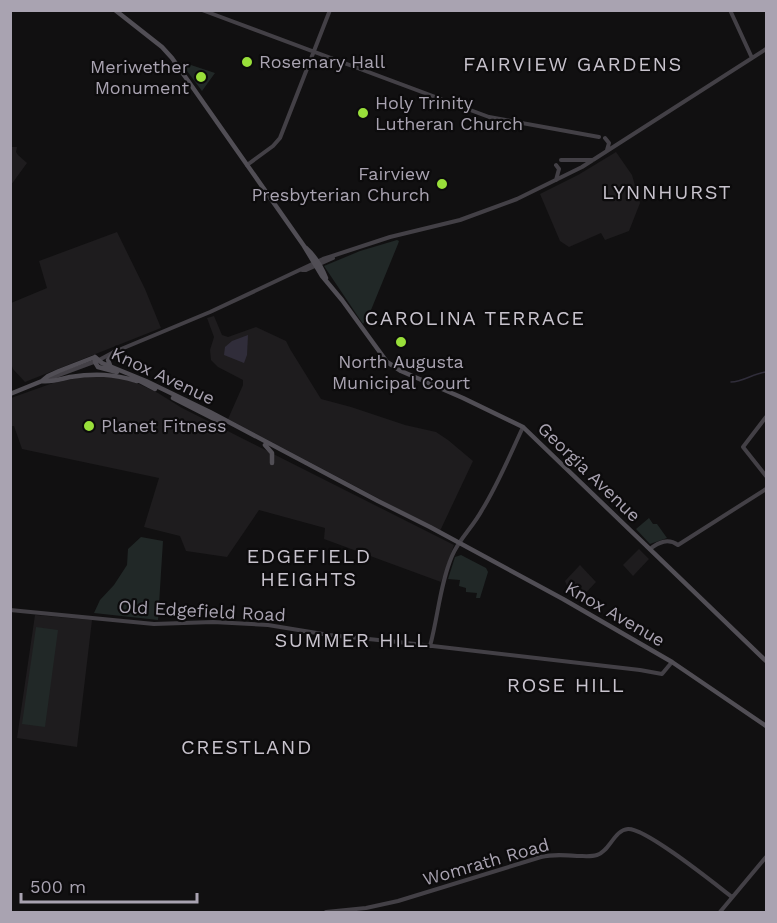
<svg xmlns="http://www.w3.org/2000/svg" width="777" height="923" font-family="'Work Sans',sans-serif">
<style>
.built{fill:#1e1c1e}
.green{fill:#212827}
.water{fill:#302d3a}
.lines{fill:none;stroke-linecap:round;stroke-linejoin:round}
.stream{stroke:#302d3a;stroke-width:1.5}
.secondary{stroke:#434046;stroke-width:4}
.primary{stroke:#514e55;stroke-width:4.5}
.poi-dot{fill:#99df3a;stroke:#0c0b0c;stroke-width:2}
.labels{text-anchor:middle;stroke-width:4.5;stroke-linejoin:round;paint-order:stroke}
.poi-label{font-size:18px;fill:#a9a3b1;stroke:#0c0b0c;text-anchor:start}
.street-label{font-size:18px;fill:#a9a3b1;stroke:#0c0b0c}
.neighbourhood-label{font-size:20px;letter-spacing:1.5px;fill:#c8c3cd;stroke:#0c0b0c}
</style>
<rect width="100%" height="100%" fill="#111011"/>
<path class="built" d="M11 147H17L16 152 18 155 27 163 11 185Z
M616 152 632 175 640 203 629 231 605 240 601 233 569 247 560 241 540 194 578 175Z
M117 232 145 289 161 328 25 382 13 369 11 364V303L47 288 39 261Z
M214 316 222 335 228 337 256 327 286 341 290 349 321 399 351 407 405 425 436 432 448 440 473 461 440 531 228 419 243 385V380L218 367 211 360 210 350 214 337 207 318Z
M96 376 118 378 137 383 158 393 182 408 454 545 441 582 324 539 325 528 259 510 227 557 186 551 180 536 144 527 159 478 22 449 14 426H11V398L53 383 77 378Z
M639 549 649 559 633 576 623 565Z
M580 565 596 582 580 599 567 586 565 581Z
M35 615 92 620 77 747 17 738Z"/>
<path class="green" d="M182 62 215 73 202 91 181 63Z
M397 240 399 241 398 244 371 310 363 324 324 266 360 251Z
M649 518 653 524H657L667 538 650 544 636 529Z
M141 537 163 541 158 620 94 613 100 600 114 585 127 565 128 549Z
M461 555 486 568 488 572 480 598H476L477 593 466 592V588L459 586 460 580 448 579 455 557Z
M36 627 58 630 45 727 22 724Z"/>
<path class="water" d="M248 335 247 355 244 363 224 355 225 347 232 341Z"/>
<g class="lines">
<path class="stream" d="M731 382C743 382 754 373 766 372"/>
<path class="secondary" d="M202 10 489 117 599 137
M730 10 752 58
M605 138 609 143 607 150
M561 160H593
M247 165 273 146 280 138 330 10
M556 165 559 169 556 180
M302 270H306L333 258
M45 380 99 360 114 352 210 312 323 259 390 237 460 220 517 199 582 167 766 49
M766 417 743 447 766 476
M650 549C659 542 668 538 678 545L766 489
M10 610 154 624 213 622 268 625 329 635 398 642 640 670 662 674 672 662
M430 646C438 617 440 584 452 556 459 539 473 527 482 510 498 484 510 455 523 427
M326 912 366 908 398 901 541 857C553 854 565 855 578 856 584 856 591 857 597 855 610 851 614 830 628 829 646 828 715 884 732 897
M720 912 766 857"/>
<path class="primary" d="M115 10 162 47 172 58 304 246 322 276 342 300 387 362 401 371 463 398 523 427 766 661
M306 248C315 256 322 268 326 278
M95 357 102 363 146 381 210 412 378 501 430 527 563 599 672 662 766 726
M95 357V362L98 367 117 372
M110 365 108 360 114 352
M136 379 155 389
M42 381C52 382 61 379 70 377 95 373 113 374 137 381
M10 394 42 381 48 376 59 371 95 357
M173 398 222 423
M265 445 272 453V463"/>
</g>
<g class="poi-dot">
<circle cx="247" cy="62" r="6"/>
<circle cx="201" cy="77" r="6"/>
<circle cx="363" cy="113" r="6"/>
<circle cx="442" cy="184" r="6"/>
<circle cx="401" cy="342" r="6"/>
<circle cx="89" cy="426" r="6"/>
</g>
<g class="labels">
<g class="poi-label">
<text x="259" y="68">Rosemary Hall</text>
<text x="189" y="73" text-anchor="end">Meriwether<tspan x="189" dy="21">Monument</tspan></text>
<text x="375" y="109">Holy Trinity<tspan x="375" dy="21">Lutheran Church</tspan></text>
<text x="430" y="180" text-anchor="end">Fairview<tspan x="430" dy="21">Presbyterian Church</tspan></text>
<text x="401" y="368" text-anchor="middle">North Augusta<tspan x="401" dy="21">Municipal Court</tspan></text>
<text x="101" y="432">Planet Fitness</text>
</g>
<g class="street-label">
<text transform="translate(163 376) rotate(25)" y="6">Knox Avenue</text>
<text transform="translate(589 472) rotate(44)" y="6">Georgia Avenue</text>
<text transform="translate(202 611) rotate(3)" y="6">Old Edgefield Road</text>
<text transform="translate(615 614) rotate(30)" y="6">Knox Avenue</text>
<text transform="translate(486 862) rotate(-16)" y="6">Womrath Road</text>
</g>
<g class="neighbourhood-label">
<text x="573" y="71">FAIRVIEW GARDENS</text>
<text x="667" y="199">LYNNHURST</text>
<text x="475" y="325">CAROLINA TERRACE</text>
<text x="309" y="563">EDGEFIELD<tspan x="309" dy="23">HEIGHTS</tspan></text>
<text x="352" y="647">SUMMER HILL</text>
<text x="566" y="692">ROSE HILL</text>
<text x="247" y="754">CRESTLAND</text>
</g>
</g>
<rect width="777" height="923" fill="none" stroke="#a9a3b1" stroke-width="24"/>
<path d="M21 893v9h176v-9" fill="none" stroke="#a9a3b1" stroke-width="3"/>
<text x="30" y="893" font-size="18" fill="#a9a3b1" stroke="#0c0b0c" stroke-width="4.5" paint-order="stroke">500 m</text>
</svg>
